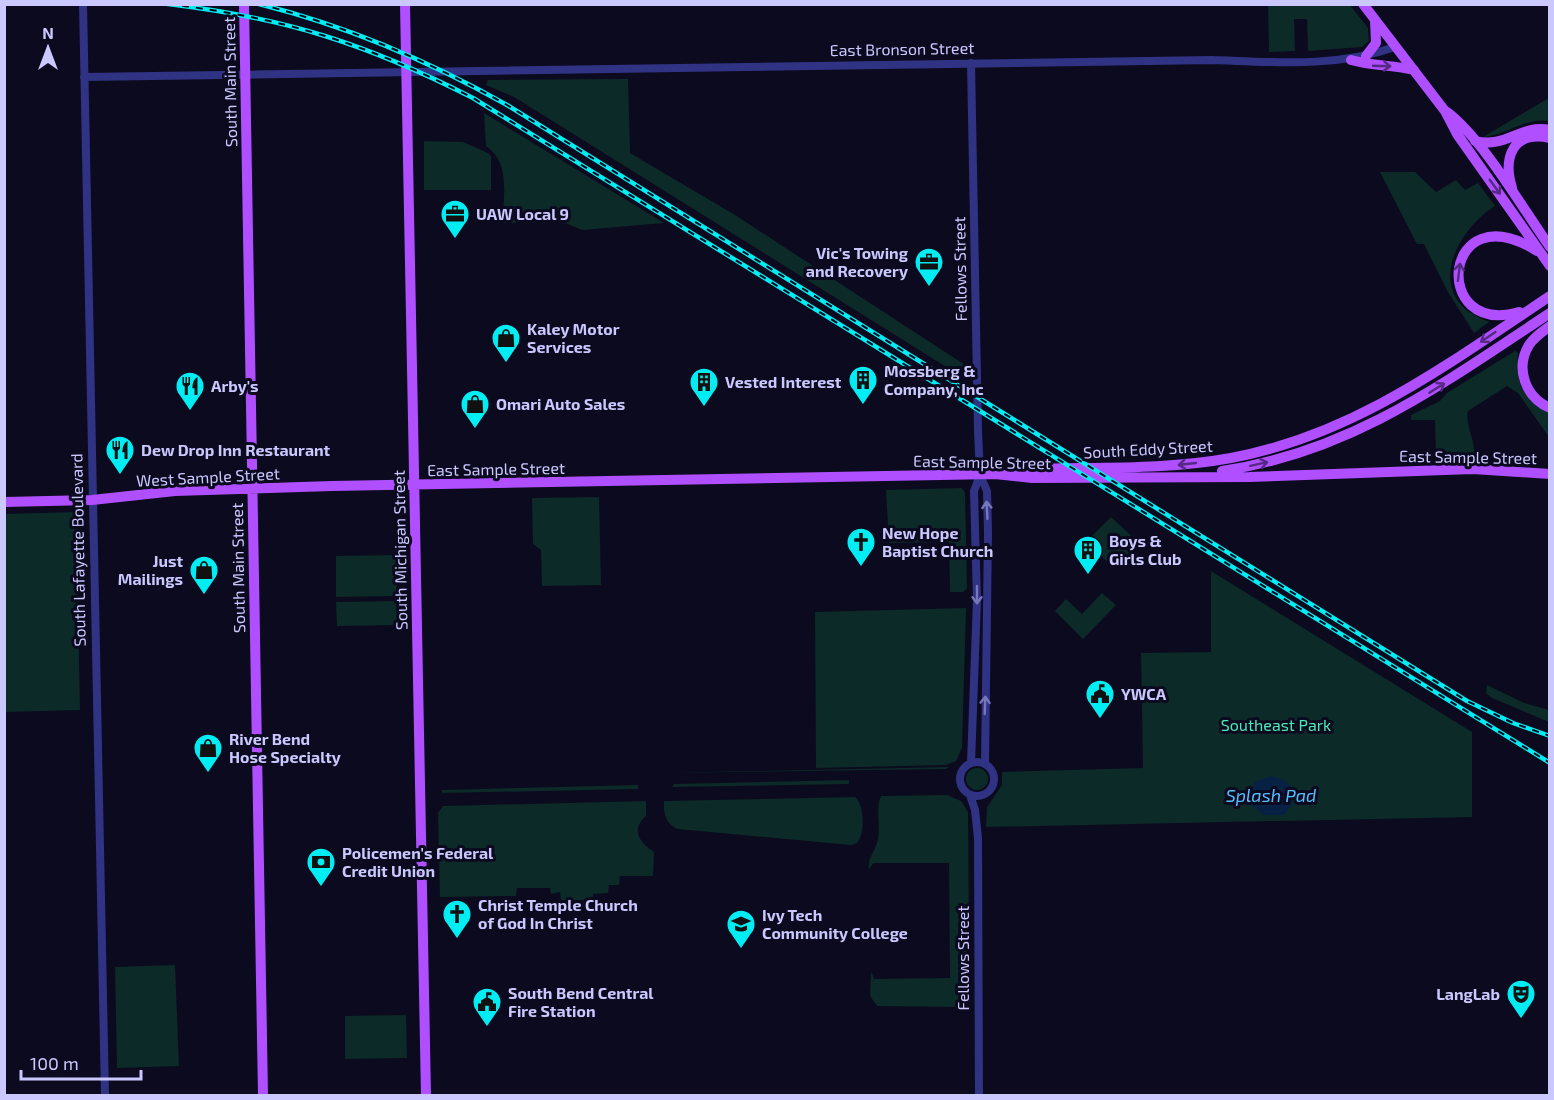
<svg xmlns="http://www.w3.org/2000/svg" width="1554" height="1100" font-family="'Exo 2',sans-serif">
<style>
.green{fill:#0c2a27}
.water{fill:#062143}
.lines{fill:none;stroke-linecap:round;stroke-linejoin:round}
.minor{stroke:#303384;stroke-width:8}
.major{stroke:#af4fff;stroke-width:10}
.rail-casing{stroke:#00eef3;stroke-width:4.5}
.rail{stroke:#0c0a1f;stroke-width:2;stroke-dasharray:7;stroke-linecap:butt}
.oneway{stroke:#552984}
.oneway2{stroke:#7576bb}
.labels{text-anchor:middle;stroke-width:6;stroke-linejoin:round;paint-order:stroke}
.street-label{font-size:16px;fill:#cac8ff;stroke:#0c0a1f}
.poi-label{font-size:16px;font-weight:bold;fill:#cac8ff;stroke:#0c0a1f;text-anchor:start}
.park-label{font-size:16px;fill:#48ebb6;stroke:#0c0a1f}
.water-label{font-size:18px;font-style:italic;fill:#56beff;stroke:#0c0a1f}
</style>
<rect width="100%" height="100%" fill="#0c0a1f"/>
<path class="green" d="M1268 5H1350L1368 28 1369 41 1362 47 1308 51 1307 19H1294L1295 51 1269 52Z
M628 79 630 153 735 215 965 365 964 378 514 97 486 85 488 80Z
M1549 98V121C1526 117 1506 135 1483 137Z
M484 113 664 223 582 230 563 222 503 223C503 195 511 163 486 146Z
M424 141 463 142 488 153 491 156V190H424Z
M1380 172H1415L1436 192 1456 180 1465 190 1478 183 1495 206C1464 225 1431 276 1464 308 1471 314 1481 318 1489 322L1474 333 1448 292 1424 244H1417Z
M1515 351 1518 353C1517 386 1520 395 1549 411V437L1518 393 1507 386 1468 411C1465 425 1475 439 1474 453L1436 454 1435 420H1411V415L1440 401 1447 393Z
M962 488 965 493 967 588 963 592H950L949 542 889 543 886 490Z
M599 497 601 585 542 586 541 550 533 544 532 498Z
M76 512 80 710 5 712V514Z
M1111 517 1139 543 1114 568 1086 542Z
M396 555 397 596 336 597V556Z
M1211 571 1472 732V817L986 827 987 807 1002 785V772L1143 768 1141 653 1211 652Z
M1102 593 1116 605 1083 639 1055 611 1066 599 1082 614Z
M397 601 398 625 337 626 336 602Z
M966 608 962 748 956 761 946 765 816 768 815 612Z
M1487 685 1524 703 1549 710V722L1492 698 1486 693Z
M949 767 946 769 663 773 946 767Z
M966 779a11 11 0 1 1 22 0a11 11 0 1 1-22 0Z
M849 780V784L672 787 674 784Z
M638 785V789L442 793V790Z
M947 795 961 801 968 812 969 932 965 970V1003L956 1007 877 1006 870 996 871 971 874 979 950 978 949 863H873L869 870C867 857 876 851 878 839 881 824 875 810 881 796Z
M855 797C865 806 865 833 857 843L851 845 678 829C666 825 663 812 664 801Z
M646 801V816C630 830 640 843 654 852L653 876H620L619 885H609L608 893 593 894V900H561L560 892 551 894 550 888H517L516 896 440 897 438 813 443 806Z
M175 965 179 1066 117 1068 115 967Z
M406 1015 407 1058 345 1059V1016Z"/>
<path class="water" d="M1270 776 1284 780 1294 789 1292 804 1284 815H1264L1247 802 1255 782Z"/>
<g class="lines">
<path class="minor" d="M83 4 105 1096
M971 63 978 431 980 475 987 491 988 533 985 764
M84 77 1212 60C1274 62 1335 68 1395 47
M960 779a17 17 0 1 1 34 0a17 17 0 1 1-34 0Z
M971 763 977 600 974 491 980 475
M970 795 975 810 978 838 979 1096"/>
<path class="major" d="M244 4 263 1096
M405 4 426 1096
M1363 4 1445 111 1457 134 1550 266
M1366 56 1376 43 1375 20
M1351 60C1372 66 1393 65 1414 70
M1447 112C1483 139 1523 209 1550 247
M1475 141C1506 149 1520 124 1550 130
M1512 188C1503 158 1512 130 1550 138
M1519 312C1430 338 1442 191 1537 251
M1550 326C1542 332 1534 337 1529 345 1515 368 1525 397 1550 408
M1222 471C1351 452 1444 383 1550 313
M1010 472 1031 469C1097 467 1166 470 1231 458 1354 435 1448 364 1550 296
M4 502 92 500 175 491 332 486 995 474 1032 478 1249 477 1473 469 1550 474"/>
<g class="rail-casing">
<path id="rail" d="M168 4C286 18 367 44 473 98L1550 763
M259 4C347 26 429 61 507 105L1467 701 1513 723 1550 736"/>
</g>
<use href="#rail" class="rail"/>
</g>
<defs><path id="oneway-shaft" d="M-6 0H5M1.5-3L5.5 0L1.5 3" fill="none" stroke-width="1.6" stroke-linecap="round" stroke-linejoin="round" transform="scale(1.5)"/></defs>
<g class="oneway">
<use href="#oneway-shaft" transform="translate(1382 66) rotate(2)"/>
<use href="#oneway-shaft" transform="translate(1495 187) rotate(54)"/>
<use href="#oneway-shaft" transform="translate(1459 272) rotate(-83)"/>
<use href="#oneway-shaft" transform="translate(1488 337) rotate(146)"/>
<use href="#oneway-shaft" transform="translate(1437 388) rotate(-32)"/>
<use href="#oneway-shaft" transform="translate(1187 464) rotate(174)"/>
<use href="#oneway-shaft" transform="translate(1259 464) rotate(-12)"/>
</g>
<g class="oneway2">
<use href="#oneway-shaft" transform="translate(987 510) rotate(-93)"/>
<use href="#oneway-shaft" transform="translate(977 595) rotate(90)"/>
<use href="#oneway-shaft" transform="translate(985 705) rotate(-88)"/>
</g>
<defs>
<g id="office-pin" transform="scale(1.5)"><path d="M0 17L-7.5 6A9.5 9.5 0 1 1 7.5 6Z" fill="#00eef3" stroke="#0c0a1f"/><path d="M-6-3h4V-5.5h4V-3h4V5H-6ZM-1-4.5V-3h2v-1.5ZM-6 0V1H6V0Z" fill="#111"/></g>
<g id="shop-pin" transform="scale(1.5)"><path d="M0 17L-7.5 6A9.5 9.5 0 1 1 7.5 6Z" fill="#00eef3" stroke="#0c0a1f"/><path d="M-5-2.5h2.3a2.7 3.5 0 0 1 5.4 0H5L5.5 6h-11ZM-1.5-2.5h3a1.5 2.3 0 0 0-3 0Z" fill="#111"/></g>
<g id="building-pin" transform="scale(1.5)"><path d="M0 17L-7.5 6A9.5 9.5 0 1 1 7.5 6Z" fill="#00eef3" stroke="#0c0a1f"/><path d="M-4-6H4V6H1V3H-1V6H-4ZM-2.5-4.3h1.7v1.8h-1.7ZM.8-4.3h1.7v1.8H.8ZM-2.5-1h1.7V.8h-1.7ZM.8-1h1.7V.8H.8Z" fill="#111"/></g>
<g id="restaurant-pin" transform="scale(1.5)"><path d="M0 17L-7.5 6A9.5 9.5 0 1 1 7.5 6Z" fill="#00eef3" stroke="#0c0a1f"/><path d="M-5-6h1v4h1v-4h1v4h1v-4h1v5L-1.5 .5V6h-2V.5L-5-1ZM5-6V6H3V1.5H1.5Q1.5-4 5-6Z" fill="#111"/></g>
<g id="church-pin" transform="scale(1.5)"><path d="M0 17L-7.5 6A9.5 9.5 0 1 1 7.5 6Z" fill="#00eef3" stroke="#0c0a1f"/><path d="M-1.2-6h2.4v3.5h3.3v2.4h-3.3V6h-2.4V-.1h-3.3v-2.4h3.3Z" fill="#111"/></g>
<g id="civic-pin" transform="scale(1.5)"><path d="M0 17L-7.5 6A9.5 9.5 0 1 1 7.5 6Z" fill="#00eef3" stroke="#0c0a1f"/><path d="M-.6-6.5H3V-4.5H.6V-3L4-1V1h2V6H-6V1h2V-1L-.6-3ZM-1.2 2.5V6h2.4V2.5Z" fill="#111"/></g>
<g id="bank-pin" transform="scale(1.5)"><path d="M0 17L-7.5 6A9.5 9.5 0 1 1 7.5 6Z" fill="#00eef3" stroke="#0c0a1f"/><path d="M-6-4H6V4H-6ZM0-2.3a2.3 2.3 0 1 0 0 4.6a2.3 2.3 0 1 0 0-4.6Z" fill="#111"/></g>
<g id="university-pin" transform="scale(1.5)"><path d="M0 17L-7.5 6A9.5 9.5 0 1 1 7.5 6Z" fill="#00eef3" stroke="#0c0a1f"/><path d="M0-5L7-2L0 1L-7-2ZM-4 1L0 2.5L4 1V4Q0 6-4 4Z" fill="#111"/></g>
<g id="theatre-pin" transform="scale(1.5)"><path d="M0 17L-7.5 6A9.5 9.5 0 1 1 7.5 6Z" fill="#00eef3" stroke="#0c0a1f"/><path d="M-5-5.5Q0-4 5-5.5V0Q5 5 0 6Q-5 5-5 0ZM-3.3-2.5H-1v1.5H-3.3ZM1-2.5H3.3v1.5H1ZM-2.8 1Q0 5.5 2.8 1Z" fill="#111"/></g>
</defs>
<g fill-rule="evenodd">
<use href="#office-pin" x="455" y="214"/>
<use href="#office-pin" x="929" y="262"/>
<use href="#shop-pin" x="506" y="338"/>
<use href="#building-pin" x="863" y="380"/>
<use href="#building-pin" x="704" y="382"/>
<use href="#restaurant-pin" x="190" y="386"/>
<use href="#shop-pin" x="475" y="404"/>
<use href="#restaurant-pin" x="120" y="450"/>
<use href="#church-pin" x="861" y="542"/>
<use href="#building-pin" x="1088" y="550"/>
<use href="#shop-pin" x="204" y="570"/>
<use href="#civic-pin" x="1100" y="694"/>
<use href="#shop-pin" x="208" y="748"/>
<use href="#bank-pin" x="321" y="862"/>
<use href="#church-pin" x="457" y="914"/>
<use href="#university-pin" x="741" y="924"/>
<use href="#theatre-pin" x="1521" y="994"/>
<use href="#civic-pin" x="487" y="1002"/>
</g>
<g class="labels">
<g class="street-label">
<text transform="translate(902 49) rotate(-1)" y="6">East Bronson Street</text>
<text transform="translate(230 82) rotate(-91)" y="6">South Main Street</text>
<text transform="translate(960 269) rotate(-91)" y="6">Fellows Street</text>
<text transform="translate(1148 449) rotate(-3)" y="6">South Eddy Street</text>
<text transform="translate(1468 457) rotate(1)" y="6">East Sample Street</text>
<text transform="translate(982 462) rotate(1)" y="6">East Sample Street</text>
<text transform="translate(496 469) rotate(-1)" y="6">East Sample Street</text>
<text transform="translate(208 477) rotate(-3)" y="6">West Sample Street</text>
<text transform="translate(78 550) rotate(-91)" y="6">South Lafayette Boulevard</text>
<text transform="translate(400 550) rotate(-91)" y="6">South Michigan Street</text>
<text transform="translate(238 568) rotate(-91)" y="6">South Main Street</text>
<text transform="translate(963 958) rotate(-90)" y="6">Fellows Street</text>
</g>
<g class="poi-label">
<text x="476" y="220">UAW Local 9</text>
<text x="908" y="259" text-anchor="end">Vic's Towing<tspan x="908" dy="18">and Recovery</tspan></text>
<text x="527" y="335">Kaley Motor<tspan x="527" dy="18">Services</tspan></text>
<text x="884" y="377">Mossberg &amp;<tspan x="884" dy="18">Company, Inc</tspan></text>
<text x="725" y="388">Vested Interest</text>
<text x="211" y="392">Arby's</text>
<text x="496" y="410">Omari Auto Sales</text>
<text x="141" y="456">Dew Drop Inn Restaurant</text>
<text x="882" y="539">New Hope<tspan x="882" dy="18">Baptist Church</tspan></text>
<text x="1109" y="547">Boys &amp;<tspan x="1109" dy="18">Girls Club</tspan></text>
<text x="183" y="567" text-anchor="end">Just<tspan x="183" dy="18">Mailings</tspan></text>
<text x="1121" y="700">YWCA</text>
<text x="229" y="745">River Bend<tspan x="229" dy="18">Hose Specialty</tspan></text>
<text x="342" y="859">Policemen's Federal<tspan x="342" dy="18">Credit Union</tspan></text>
<text x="478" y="911">Christ Temple Church<tspan x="478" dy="18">of God In Christ</tspan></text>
<text x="762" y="921">Ivy Tech<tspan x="762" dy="18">Community College</tspan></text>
<text x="508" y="999">South Bend Central<tspan x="508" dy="18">Fire Station</tspan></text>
<text x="1500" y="1000" text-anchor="end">LangLab</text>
</g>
<g class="park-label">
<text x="1276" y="731">Southeast Park</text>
</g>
<g class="water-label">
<text x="1271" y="802">Splash Pad</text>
</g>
</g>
<rect width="1554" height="1100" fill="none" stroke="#cac8ff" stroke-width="12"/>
<g transform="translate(48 48)" stroke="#0c0a1f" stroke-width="4.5" paint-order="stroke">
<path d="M0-4.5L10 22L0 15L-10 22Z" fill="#cac8ff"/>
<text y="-9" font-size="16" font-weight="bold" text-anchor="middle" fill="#cac8ff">N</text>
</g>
<path d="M21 1070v9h120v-9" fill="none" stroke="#cac8ff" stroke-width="3"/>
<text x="30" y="1070" font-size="18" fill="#cac8ff" stroke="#0c0a1f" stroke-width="4.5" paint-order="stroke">100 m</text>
</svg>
